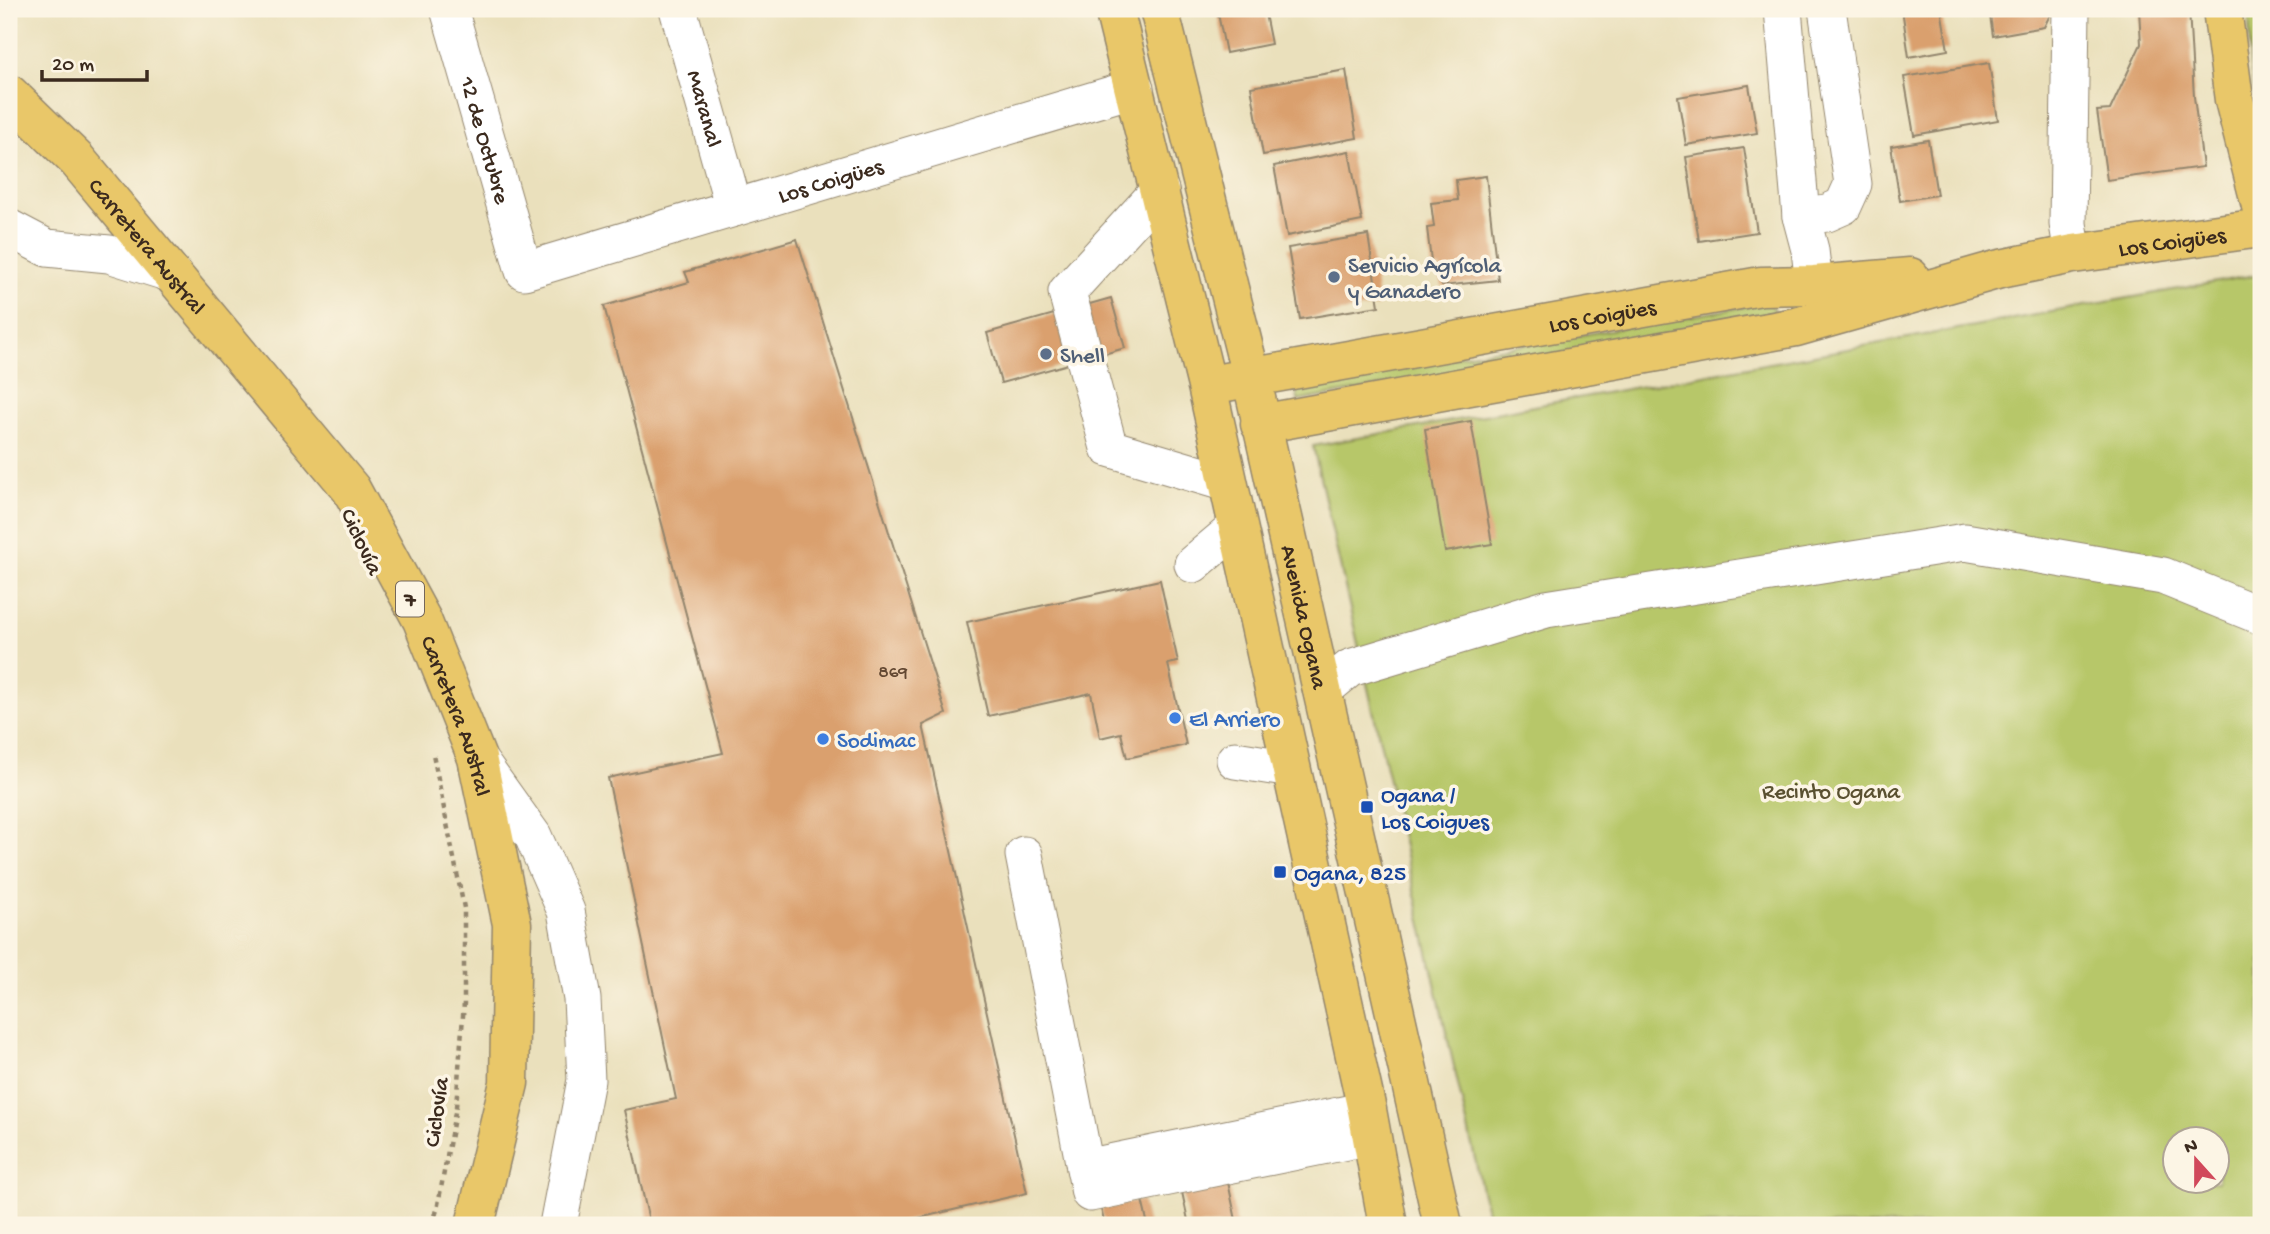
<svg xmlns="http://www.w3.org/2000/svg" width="2270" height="1234" font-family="'Gochi Hand',sans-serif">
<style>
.green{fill:#b7c769;stroke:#797844;stroke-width:2;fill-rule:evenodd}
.building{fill:#daa06e}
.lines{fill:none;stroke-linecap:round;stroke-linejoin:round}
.minor-casing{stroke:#92856d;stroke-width:39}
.major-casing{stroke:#92856d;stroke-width:41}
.highway-casing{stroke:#92856d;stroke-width:41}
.path{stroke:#92856d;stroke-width:4.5;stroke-dasharray:5 5;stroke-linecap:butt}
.minor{stroke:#fff;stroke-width:37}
.major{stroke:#e9c769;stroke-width:38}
.highway{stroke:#e9c769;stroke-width:38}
.service-dot{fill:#5c6f8a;stroke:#fcf5e5;stroke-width:2.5}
.shop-dot{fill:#3f7fe0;stroke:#fcf5e5;stroke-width:2.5}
.transit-dot{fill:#1a4fb4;stroke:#fcf5e5;stroke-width:2.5}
.labels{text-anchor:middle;stroke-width:7;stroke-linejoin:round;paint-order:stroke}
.number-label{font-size:19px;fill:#634832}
.shield{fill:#fcf5e5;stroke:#75675a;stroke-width:2}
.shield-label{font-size:21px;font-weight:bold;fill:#3b2a1e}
.street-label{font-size:23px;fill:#3b2a1e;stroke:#fcf5e5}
.service-label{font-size:23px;fill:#4e5e75;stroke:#fcf5e5;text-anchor:start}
.shop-label{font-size:23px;fill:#366cbe;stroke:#fcf5e5;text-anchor:start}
.park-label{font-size:23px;fill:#5a5131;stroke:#fcf5e5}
.transit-label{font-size:23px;fill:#164399;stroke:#fcf5e5;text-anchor:start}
</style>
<rect width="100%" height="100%" fill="#fcf5e5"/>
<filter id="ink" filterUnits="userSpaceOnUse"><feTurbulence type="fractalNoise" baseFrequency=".0143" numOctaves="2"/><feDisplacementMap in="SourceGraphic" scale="14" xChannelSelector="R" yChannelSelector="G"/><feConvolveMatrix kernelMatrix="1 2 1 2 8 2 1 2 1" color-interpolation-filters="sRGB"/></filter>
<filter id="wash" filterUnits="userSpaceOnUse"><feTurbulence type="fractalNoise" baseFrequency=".00686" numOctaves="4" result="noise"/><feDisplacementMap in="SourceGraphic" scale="28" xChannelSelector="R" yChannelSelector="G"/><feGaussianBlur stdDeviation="1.57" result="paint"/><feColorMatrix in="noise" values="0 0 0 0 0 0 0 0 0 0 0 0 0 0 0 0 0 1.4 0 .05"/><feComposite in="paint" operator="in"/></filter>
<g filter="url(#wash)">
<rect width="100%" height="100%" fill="#eae0bc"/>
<path class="green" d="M2249 9H2261V131L2250 64Z
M2261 274V1225H1490L1313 446ZM2176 1140H2218V1182H2176Z
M1761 304 1771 305 1775 310 1773 316 1298 401 1296 384Z"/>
<g id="blocks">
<path class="building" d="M1217 9H1264L1271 44 1226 53Z
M1902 9H1941L1948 50 1909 57Z
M1989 9H2053L2044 27 1993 36Z
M2139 9H2189L2194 97 2203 167 2107 180 2097 111 2110 110 2141 44Z
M1989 63 1998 120 1914 135 1904 77Z
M1346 70 1357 138 1263 155 1251 87Z
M1749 85 1757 133 1686 145 1678 97Z
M1928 140 1937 195 1900 201 1891 146Z
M1744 148 1757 232 1699 241 1686 157Z
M1349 151 1362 221 1287 236 1274 166Z
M1486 176 1498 280 1442 286 1440 267 1432 269 1427 228 1434 227 1431 203 1458 200 1456 180Z
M1368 235 1379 306 1300 319 1288 248Z
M797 239 946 714 923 725 1027 1193 888 1225H650L624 1110 676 1099 608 778 723 753 604 306 689 282 685 272Z
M1111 298 1125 348 1001 383 987 333Z
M1471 421 1492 544 1445 552 1425 429Z
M1160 580 1178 662 1168 664 1186 745 1127 758 1121 733 1100 738 1091 693 988 716 967 622Z
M1228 1182 1237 1225H1189L1182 1192Z
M1142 1200 1148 1225H1105L1101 1209Z"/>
</g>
</g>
<g filter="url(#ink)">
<use href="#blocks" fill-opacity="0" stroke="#92856d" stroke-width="2"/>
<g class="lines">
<g class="minor-casing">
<g id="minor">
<path id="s1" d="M449 9 524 271 1135 88"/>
<path id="s2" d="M678 9 734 208"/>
<path d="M1783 9 1801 216 1810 250 1814 285"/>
<path d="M2071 9 2068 224 2073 254"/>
<path d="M1160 190 1067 292 1109 448 1227 483"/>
<path d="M1801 216 1827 213 1843 206 1853 184 1827 9"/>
<path d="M9 228 47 248 109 254 173 274"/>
<path d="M1193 564 1237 527"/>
<path d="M1322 691 1350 668 1546 609 1965 542 2163 576 2261 616"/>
<path d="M477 758 533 836 566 911 582 999 586 1080 558 1225"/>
<path d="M1235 760 1291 769"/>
<path d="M1024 855 1090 1193 1371 1136"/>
<path d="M1085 1168 1367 1110"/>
</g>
</g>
<g class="major-casing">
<g id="major">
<path d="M1114 9 1207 386 1367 1110 1388 1225"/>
<path id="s3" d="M1159 9 1251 376 1443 1225"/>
<path d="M2222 9 2234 100 2261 206"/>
<path id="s4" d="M1226 382 1761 286 1814 285 1910 277"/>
<path id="s5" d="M1260 424 1796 327 2000 269 2073 254 2261 228"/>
</g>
</g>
<g class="highway-casing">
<g id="highway">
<path id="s6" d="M9 94 77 160 351 489 422 620 477 758 512 924 509 1083 475 1225"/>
</g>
</g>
<path class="path" d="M432 1225 437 1210 456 1107 464 1003V908L433 754"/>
<use href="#minor" class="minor"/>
<use href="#major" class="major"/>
<use href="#highway" class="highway"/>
</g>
</g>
<g class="service-dot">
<circle cx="1334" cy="277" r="7"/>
<circle cx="1046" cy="354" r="7"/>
</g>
<g class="shop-dot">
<circle cx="1175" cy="718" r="7"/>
<circle cx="823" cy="739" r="7"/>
</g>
<g class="transit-dot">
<rect x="1360" y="800" width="14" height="14" rx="3.5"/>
<rect x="1273" y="865" width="14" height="14" rx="3.5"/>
</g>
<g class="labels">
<g class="number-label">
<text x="893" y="677">869</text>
</g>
<rect class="shield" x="396" y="581.5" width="28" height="35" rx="5"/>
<g class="shield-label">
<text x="410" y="606">7</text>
</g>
<g class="street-label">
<text dy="8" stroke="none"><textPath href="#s2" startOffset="103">Maranal</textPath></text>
<text dy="8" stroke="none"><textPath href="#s1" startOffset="136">12 de Octubre</textPath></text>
<text dy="8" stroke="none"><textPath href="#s1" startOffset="592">Los Coigües</textPath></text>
<text dy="8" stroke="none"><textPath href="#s5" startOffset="931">Los Coigües</textPath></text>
<text dy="8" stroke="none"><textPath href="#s6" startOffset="206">Carretera Austral</textPath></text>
<text dy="8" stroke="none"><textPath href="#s4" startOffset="382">Los Coigües</textPath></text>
<text transform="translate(363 541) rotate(65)" y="8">Ciclovía</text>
<text dy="8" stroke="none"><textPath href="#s3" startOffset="625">Avenida Ogana</textPath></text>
<text dy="8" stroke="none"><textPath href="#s6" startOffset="774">Carretera Austral</textPath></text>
<text transform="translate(435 1112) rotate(-82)" y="8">Ciclovía</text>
</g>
<g class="service-label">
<text x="1348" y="272">Servicio Agrícola<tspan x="1348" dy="26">y Ganadero</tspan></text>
<text x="1060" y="362">Shell</text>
</g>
<g class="shop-label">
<text x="1189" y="726">El Arriero</text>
<text x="837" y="747">Sodimac</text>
</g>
<g class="park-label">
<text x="1831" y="798">Recinto Ogana</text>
</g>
<g class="transit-label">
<text x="1381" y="802">Ogana /<tspan x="1381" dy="26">Los Coigues</tspan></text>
<text x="1294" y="880">Ogana, 825</text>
</g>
</g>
<rect width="2270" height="1234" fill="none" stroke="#fcf5e5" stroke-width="35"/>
<g transform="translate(2196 1160) rotate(339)"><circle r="33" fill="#fcf5e5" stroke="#afa495" stroke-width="2"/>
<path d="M0-5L12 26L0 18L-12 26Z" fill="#d1495b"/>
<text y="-10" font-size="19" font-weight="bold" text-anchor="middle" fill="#3b2a1e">N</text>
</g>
<path d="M42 70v10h105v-10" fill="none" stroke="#3b2a1e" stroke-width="3.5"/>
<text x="52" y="70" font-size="21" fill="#3b2a1e" stroke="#fcf5e5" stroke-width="5" paint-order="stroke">20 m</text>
</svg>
